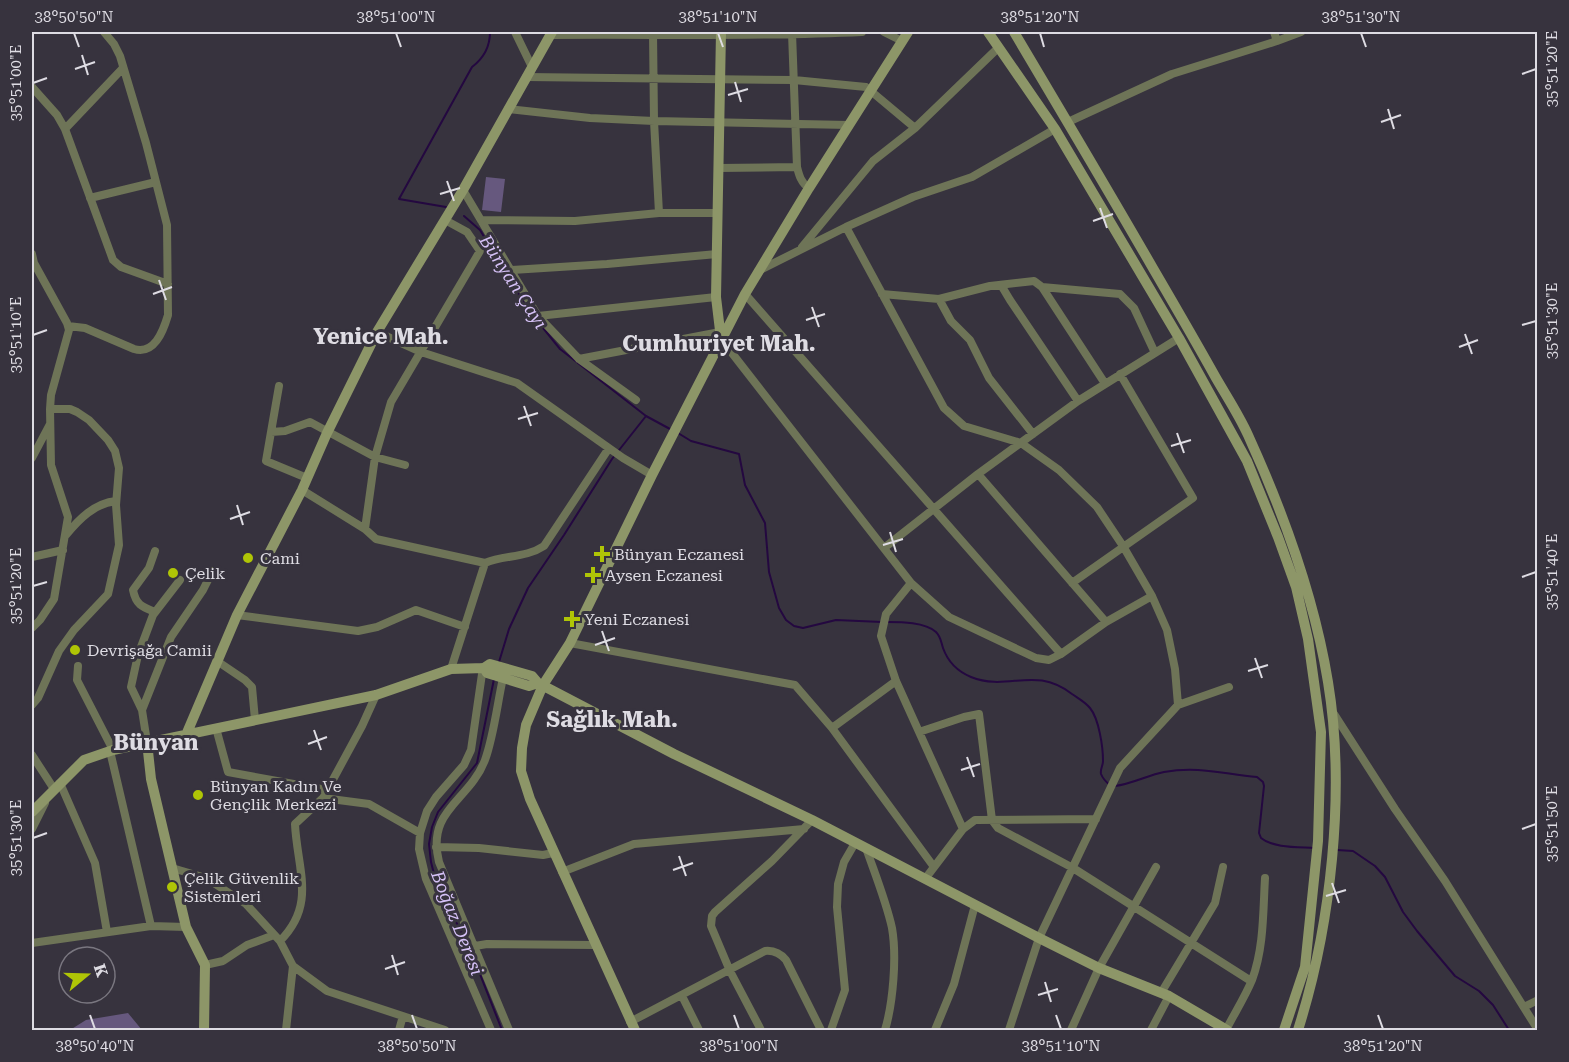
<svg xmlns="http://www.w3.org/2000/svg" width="1569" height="1062" font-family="'Roboto Serif',serif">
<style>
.green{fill:#66587e}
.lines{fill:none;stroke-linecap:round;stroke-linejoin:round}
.stream{stroke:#240840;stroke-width:2}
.street{stroke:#6e7457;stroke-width:8}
.secondary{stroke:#8d9668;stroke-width:10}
.ticks{fill:none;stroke:#dedce3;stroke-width:2}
.poi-dot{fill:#afc506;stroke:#37333e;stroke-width:2}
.labels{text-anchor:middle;stroke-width:6;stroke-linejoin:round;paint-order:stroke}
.poi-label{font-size:16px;fill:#dedce3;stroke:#37333e;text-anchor:start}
.water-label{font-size:18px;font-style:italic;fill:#d5c1f6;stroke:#37333e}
.district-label{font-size:22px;font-weight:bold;fill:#dedce3;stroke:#37333e}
.neatline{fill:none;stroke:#dedce3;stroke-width:2}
.ticks-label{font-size:15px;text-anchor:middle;fill:#dedce3}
</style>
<rect width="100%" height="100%" fill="#37333e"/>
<path class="green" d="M486 177 505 179 501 212 482 210Z
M128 1013 142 1030H70L86 1020Z"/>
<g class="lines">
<path class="stream" d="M446 207 399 199 472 67C484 58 490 46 490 32
M464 216 480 230 527 308 560 349 646 416 670 429
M678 433 691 441 739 454 745 485 765 523 769 572 779 608 786 620 794 626 803 628 836 620 882 622
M887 622C901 622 925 622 936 632 941 637 941 642 943 648 948 662 959 672 971 677 1009 692 1034 665 1072 694 1079 699 1085 702 1090 708 1099 719 1103 747 1103 761 1103 766 1100 769 1101 774 1103 779 1106 782 1110 785
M499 662 509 629 528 588 564 535 612 459 646 416
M494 679 477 763 438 812 432 827 429 844 431 862 435 878 474 959 502 1030
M1115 786C1132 784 1148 775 1164 772 1199 766 1223 774 1257 777L1263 782 1264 786 1259 833 1261 838C1273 848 1298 847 1314 848
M1337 850 1353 851 1375 866 1385 877 1403 912 1417 931 1455 976 1479 991 1493 1005 1509 1030"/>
<path class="street" d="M515 32 532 67
M653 32 654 121 659 213
M884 32 902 41
M792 33 797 167
M550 35C654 34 758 37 862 32
M1277 41 1301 32
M526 77 794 80 866 87 915 128
M32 87 57 115 65 129 113 260 121 267 168 284
M508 109 590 118 654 121 849 125
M1068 122 1172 74 1277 41 1274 32
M65 129 123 68
M719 168 797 167C799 175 801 183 809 188
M463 190 538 316 579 359 636 400
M90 198 156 182
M445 220 467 232 480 251 391 402 375 457 365 529 376 539 485 563 451 669
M481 220 575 221 659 213H717
M846 227 944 408 964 426 1021 443 1059 470 1097 507 1123 546 1152 596 1167 630 1175 669 1178 705
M802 247 873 161 915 128 998 48
M32 254 34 263 67 323 69 330 51 395 50 409 51 465 68 517 54 599 40 620 32 628
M512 270 607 264 717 254
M758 271 846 227 913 197 972 177 1055 129
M1001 285 1010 300 1078 401
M1042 287 1120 294 1134 308 1155 353
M745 294 1061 654
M882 294 939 299 990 286 1034 281 1042 287 1104 382
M939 299 951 321 970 340 989 378 1033 434
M538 316 716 297
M68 326 85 328 134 349C154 355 163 332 168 315L167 225 146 143 120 56 114 44 104 32
M377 332 421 352 517 383 623 458 652 475
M721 339 911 583 949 617 1036 658 1049 660 1061 654 1106 622 1152 596
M579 359 720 332
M279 386 271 432 285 431 310 422 375 457 405 465
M271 432 266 461 307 478
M32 458 50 424
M978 474 1106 622
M302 490 365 529
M66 535C79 519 95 503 116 501
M884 548 978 474 1078 401 1179 338
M32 557 63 550
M485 563C504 555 526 558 544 546L609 448
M911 583 886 614 881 636 896 681 963 829
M1072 583 1193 498 1120 374
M155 612C142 607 136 605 133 590L149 568 155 551
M237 615 358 631 377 627 416 610 465 627
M570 643 795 685 832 728 934 867
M217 661 245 680 252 687 255 720
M78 666 77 680 113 750
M483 667 471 750 464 765 436 797 427 811 420 833 419 849 426 879 491 1030
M503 678C497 705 494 735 485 760 469 802 426 809 439 862L509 1030
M32 705 38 698 59 651 74 630 108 594 119 545 116 505 119 468 115 451 108 440 89 420 77 412 70 409H50
M142 710 131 687 138 655 153 615 180 580
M1334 714 1395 809 1445 881 1538 1030
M216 728 228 772 327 790
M832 728 896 681
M919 732 964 717 979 714 992 820 998 828 1073 868 1251 981
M147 742 142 710 171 637 203 590 213 570
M110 751 151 926
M32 755 54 789
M60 783 95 863 107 932
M323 798 369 804 420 833
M32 829 45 803
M436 847 479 848 543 855 553 853
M866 848C875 874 886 901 892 928 897 957 893 1003 885 1030
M172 868 206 878 246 904 280 941 293 966 327 991 445 1030
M562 872 634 844 804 829
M925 879 963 829 975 820 1096 819
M280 941C317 904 297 869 295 824L323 798 362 726 376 695
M32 943 151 926 186 927
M475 946 487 944 595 945
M205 965 223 961 247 945 274 935
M1161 993 1215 903 1223 867
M682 996 699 1030
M1524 1007 1538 1000
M630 1022 765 951C774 950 780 953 786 960L821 1030
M286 1030 293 966
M399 1030 403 1016
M761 1030 730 971 711 926 712 916 715 912 772 861 812 820
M831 1030 845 990 837 907 838 884 844 862 855 843
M935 1030 954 984 975 905
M1009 1030 1039 938 1120 768 1178 705 1229 687
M1071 1030 1099 968 1156 867
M1151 1030 1169 996
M1226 1030C1234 1014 1245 997 1252 980 1264 948 1263 912 1265 878"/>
<path class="secondary" d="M988 32 1055 129 1179 338 1247 461 1278 537 1296 587 1308 639 1321 732 1318 841 1305 967 1284 1030
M1014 32C1061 111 1108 190 1154 270 1175 306 1196 342 1216 378 1227 397 1239 415 1248 435 1284 514 1314 596 1328 682 1346 791 1331 926 1298 1030
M721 339 716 297 721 32
M484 668 487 673 529 686 538 683
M186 735 237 615 302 490 327 433 377 332 463 190 552 32
M147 742 151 779 186 927 205 965 204 1030
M32 812 84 760 113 750 376 695 451 669 484 668 490 664 532 676 538 683 674 754 812 820 1039 938 1099 968 1169 996 1227 1030
M635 1030 530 799 521 771 522 748 526 725 543 685 570 643 652 475 745 294 809 188 908 32"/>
</g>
<path class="ticks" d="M74 33 79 47M396 33 401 47M718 33 723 47M1040 33 1044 47M1361 33 1366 47M82 55 88 75M75 69 95 62M1522 74 1536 69M735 82 741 102M33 83 47 78M728 95 748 89M1388 109 1394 129M1381 122 1401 115M447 181 454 201M440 194 460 188M1100 208 1107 228M1093 221 1113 214M159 280 166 300M153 294 172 287M812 307 819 327M806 320 825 314M1522 325 1536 321M1465 334 1472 354M33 335 47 330M1459 347 1478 340M524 406 531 426M518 419 538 413M1177 433 1184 453M1171 446 1191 440M237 505 243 525M230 519 250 512M890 532 896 552M883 545 903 539M1522 577 1536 572M33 586 47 582M602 631 609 651M595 645 615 638M1255 658 1262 678M1248 671 1268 665M314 730 321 750M308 744 327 737M967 757 974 777M961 770 980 764M1522 829 1536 824M33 838 47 833M679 856 686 876M673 870 693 863M1332 883 1339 903M1326 896 1346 890M392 955 398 975M385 969 405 962M1045 982 1051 1002M1038 995 1058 989M90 1015 95 1029M412 1015 417 1029M734 1015 739 1029M1056 1015 1061 1029M1378 1015 1383 1029"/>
<g class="poi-dot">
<path d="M599 545h6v6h6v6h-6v6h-6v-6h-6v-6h6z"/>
<circle cx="248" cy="558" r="6"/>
<circle cx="173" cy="573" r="6"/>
<path d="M590 566h6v6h6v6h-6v6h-6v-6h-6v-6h6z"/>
<path d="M569 610h6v6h6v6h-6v6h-6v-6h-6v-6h6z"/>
<circle cx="75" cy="650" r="6"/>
<circle cx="198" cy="795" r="6"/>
<circle cx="172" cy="887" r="6"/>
</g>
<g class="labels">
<g class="poi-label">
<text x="614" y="560">Bünyan Eczanesi</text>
<text x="260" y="564">Cami</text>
<text x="185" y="579">Çelik</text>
<text x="605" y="581">Aysen Eczanesi</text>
<text x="584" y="625">Yeni Eczanesi</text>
<text x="87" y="656">Devrişağa Camii</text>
<text x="210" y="792">Bünyan Kadın Ve<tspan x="210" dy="18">Gençlik Merkezi</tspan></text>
<text x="184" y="884">Çelik Güvenlik<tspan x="184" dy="18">Sistemleri</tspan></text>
</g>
<g class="water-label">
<text transform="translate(513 282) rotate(57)" y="6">Bünyan Çayı</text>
<text transform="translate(457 923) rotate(68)" y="6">Boğaz Deresi</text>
</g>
<g class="district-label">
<text x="381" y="344">Yenice Mah.</text>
<text x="719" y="351">Cumhuriyet Mah.</text>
<text x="612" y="727">Sağlık Mah.</text>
<text x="156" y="750">Bünyan</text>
</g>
</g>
<rect width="1569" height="1062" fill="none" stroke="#37333e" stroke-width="66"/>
<g transform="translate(87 975) rotate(71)"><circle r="28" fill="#37333e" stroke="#7a7780" stroke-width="1.5"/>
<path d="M0-4.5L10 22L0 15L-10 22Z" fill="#afc506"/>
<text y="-9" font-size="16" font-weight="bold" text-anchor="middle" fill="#dedce3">K</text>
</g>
<rect x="33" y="33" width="1503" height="996" class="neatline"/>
<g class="ticks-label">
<text x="74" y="22">38°50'50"N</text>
<text x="396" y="22">38°51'00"N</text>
<text x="718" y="22">38°51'10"N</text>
<text x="1040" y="22">38°51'20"N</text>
<text x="1361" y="22">38°51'30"N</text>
<text transform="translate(1552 69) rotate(-90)" y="5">35°51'20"E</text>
<text transform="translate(16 83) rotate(-90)" y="5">35°51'00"E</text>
<text transform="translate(1552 321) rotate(-90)" y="5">35°51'30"E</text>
<text transform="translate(16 335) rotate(-90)" y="5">35°51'10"E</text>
<text transform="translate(1552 572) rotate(-90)" y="5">35°51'40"E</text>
<text transform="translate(16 586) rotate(-90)" y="5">35°51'20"E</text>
<text transform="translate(1552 824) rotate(-90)" y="5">35°51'50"E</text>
<text transform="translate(16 838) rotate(-90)" y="5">35°51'30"E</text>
<text x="95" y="1051">38°50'40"N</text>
<text x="417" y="1051">38°50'50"N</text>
<text x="739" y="1051">38°51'00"N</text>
<text x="1061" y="1051">38°51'10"N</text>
<text x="1383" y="1051">38°51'20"N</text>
</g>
</svg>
